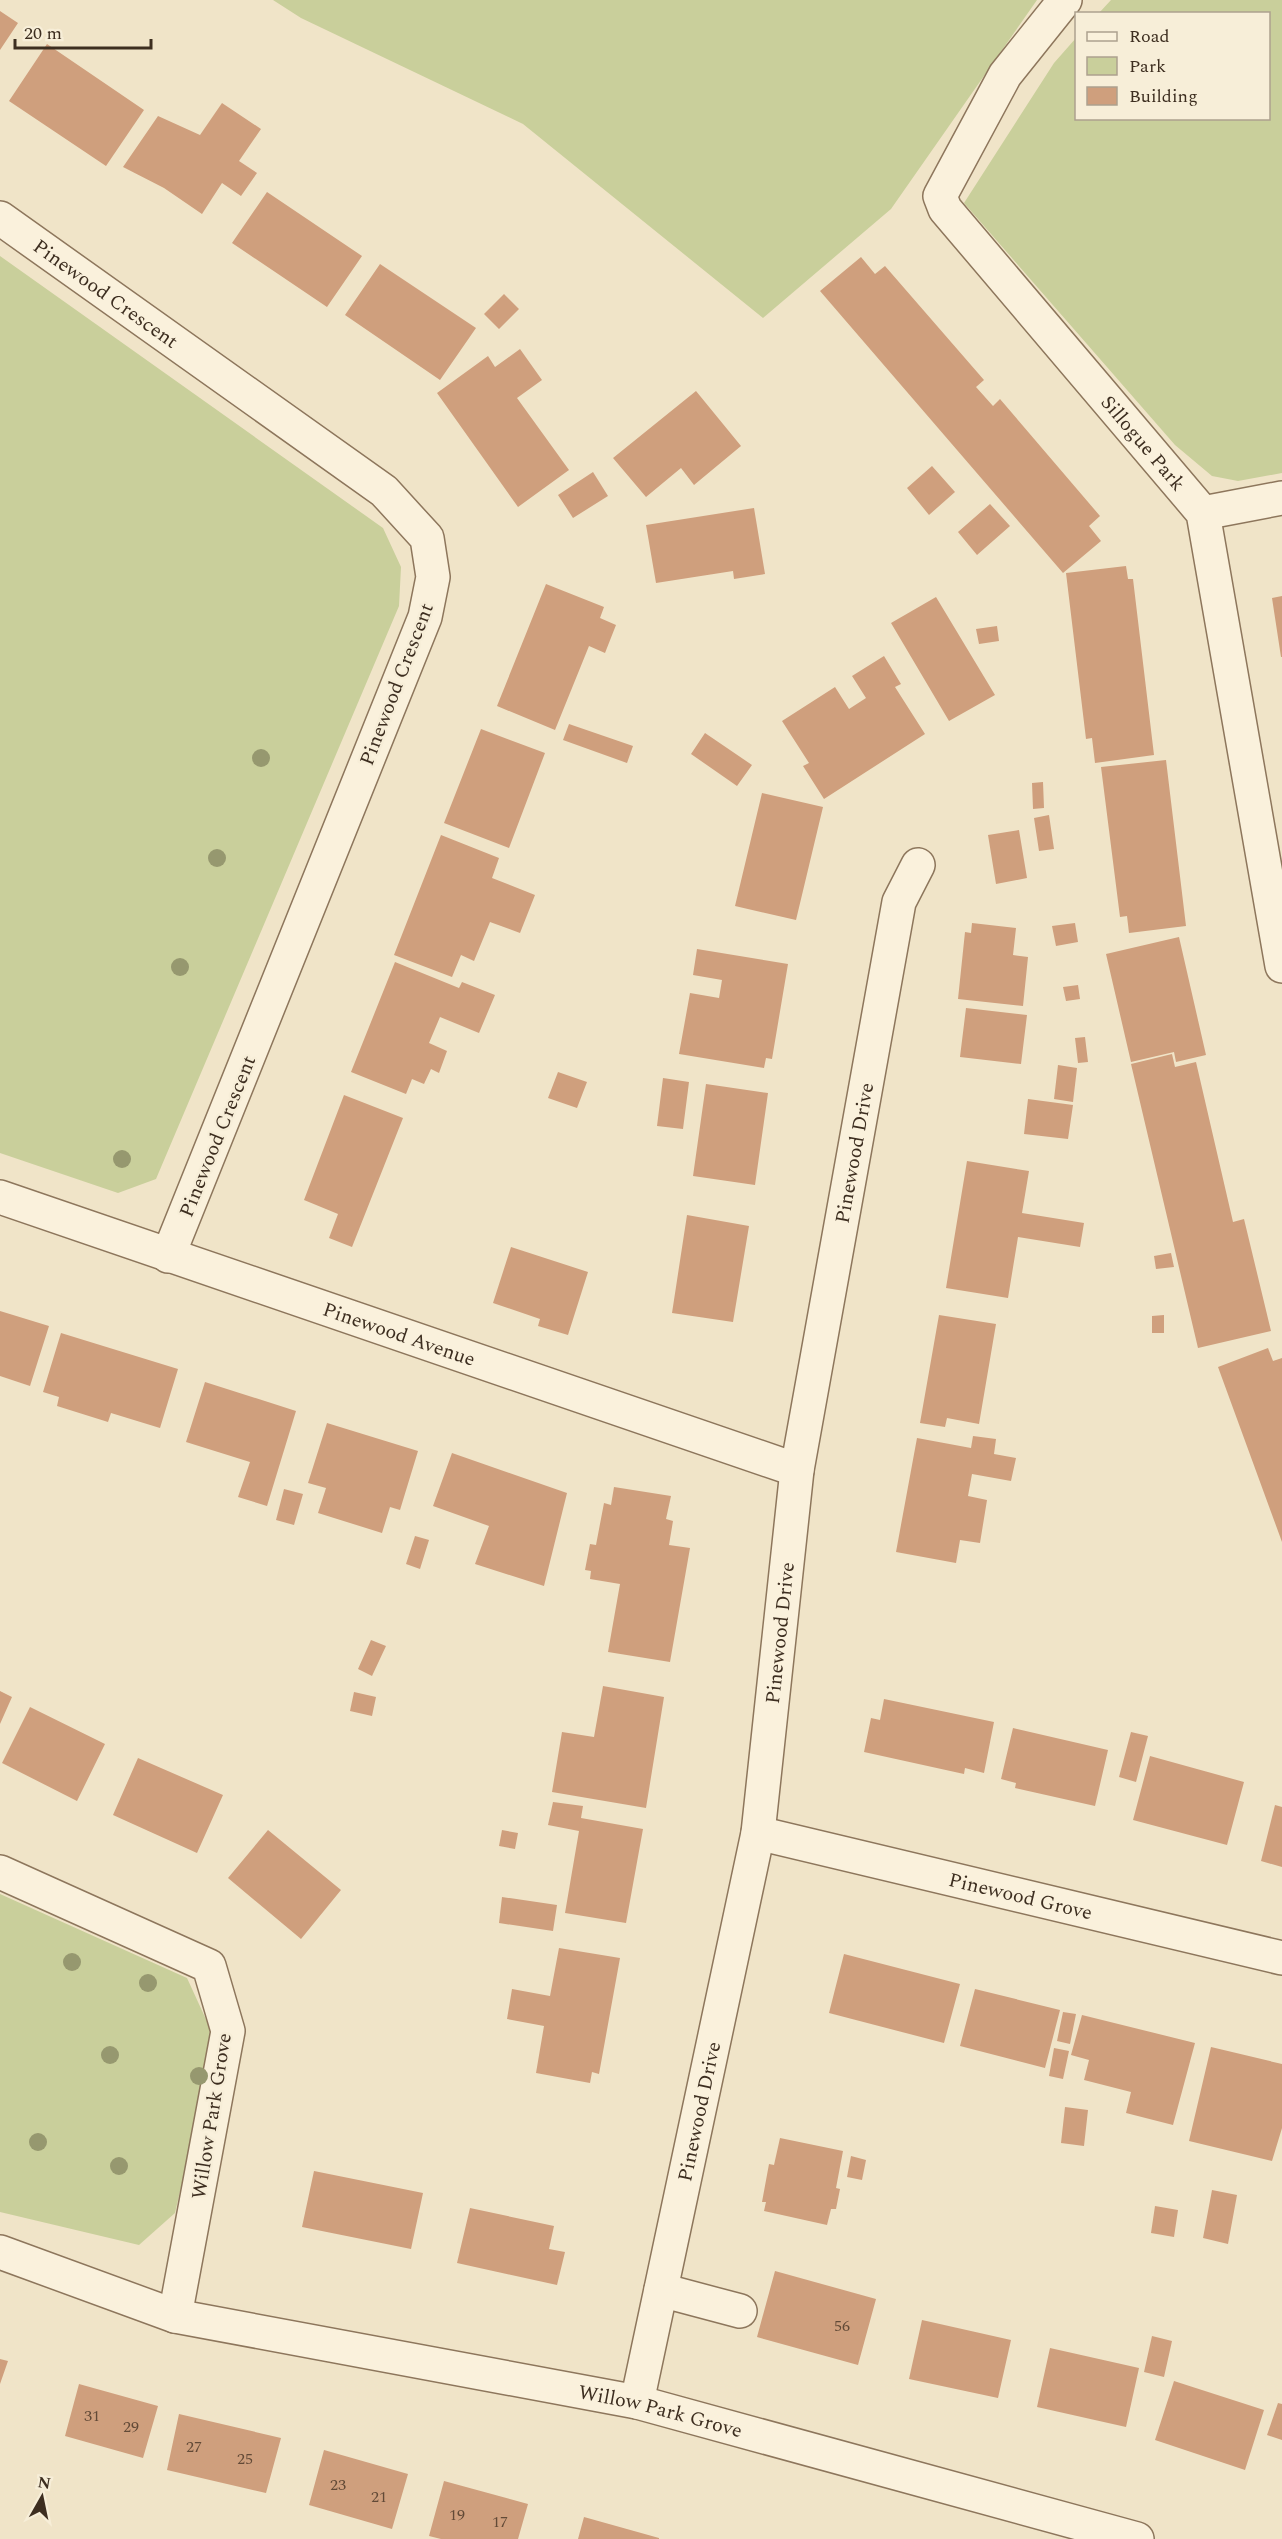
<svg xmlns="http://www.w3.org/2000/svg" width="1282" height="2539" font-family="Spectral,serif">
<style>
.green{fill:#c9cf9b}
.building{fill:#cf9f7d}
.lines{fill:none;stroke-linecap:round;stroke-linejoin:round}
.minor-casing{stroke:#8d765c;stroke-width:36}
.minor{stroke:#faf1dc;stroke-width:33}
.tree{fill:#96986f}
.labels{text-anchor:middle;stroke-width:5;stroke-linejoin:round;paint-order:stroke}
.number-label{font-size:16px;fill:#624a37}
.street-label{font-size:20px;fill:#3d2e20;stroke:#f7eed8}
</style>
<rect width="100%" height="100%" fill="#f0e4c8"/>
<path class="green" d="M273 0H1037L891 209 763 318 523 124 301 18Z
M1111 0H1282V473L1238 481 1212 476 1175 445 964 203 1054 63 1076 38V118H1268V14L1099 13Z
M0 256 383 528 401 567 399 606 156 1179 118 1193 0 1153Z
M0 1894 187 1978 215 2039 175 2213 139 2245 0 2212Z"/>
<path class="building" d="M0 11 18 23 0 50Z
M47 44 144 110 106 166 9 101Z
M222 103 261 129 239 161 257 173 241 196 222 183 202 214 164 188 123 167 158 116 200 135Z
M267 192 362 256 327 307 232 243Z
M861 257 875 274 885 266 984 380 976 387 993 406 1000 399 1100 516 1089 526 1101 541 1063 573 820 291Z
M380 264 476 328 440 380 345 315Z
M504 294 519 309 499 329 484 314Z
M520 349 542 380 517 398 569 470 518 507 437 393 488 356 495 367Z
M696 391 741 446 694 485 681 468 646 497 613 458Z
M932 466 955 492 929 515 907 488Z
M593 472 608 496 573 518 558 495Z
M990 504 1010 526 977 555 958 532Z
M754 508 765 574 734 579 733 571 656 583 646 525Z
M1126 566 1128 579H1133L1154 755 1095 763 1092 738 1086 739 1066 573Z
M546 584 604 607 600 618 616 625 605 653 589 646 555 730 497 706Z
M1282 596V657H1281L1272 598Z
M936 597 995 695 949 721 891 623Z
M997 626 999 641 979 644 976 629Z
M884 656 901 684 895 687 925 734 824 799 803 766 809 763 782 721 835 687 849 709 866 698 852 676Z
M569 724 633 746 627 763 563 740Z
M481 729 545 753 509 848 444 823Z
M705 733 752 765 737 786 691 754Z
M1166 760 1186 926 1129 933 1127 916 1120 917 1101 767Z
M1043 782 1044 808 1033 809 1032 783Z
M762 793 823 807 796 920 735 906Z
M1049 815 1054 849 1039 851 1034 818Z
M1019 830 1027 878 996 884 988 835Z
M441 835 499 858 492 878 535 895 520 933 490 922 474 961 461 955 452 977 394 955Z
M972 923 1016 928 1013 955 1028 957 1023 1006 958 999 965 932 971 933Z
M1075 923 1078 942 1056 946 1052 926Z
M1179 937 1206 1055 1176 1062 1174 1052 1131 1062 1106 954Z
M697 949 788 964 772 1059 766 1058 764 1068 679 1054 690 993 719 998 722 980 693 975Z
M395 962 459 988 462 982 495 995 479 1033 440 1017 429 1043 447 1051 439 1073 431 1069 424 1084 412 1079 406 1094 351 1072Z
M1078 985 1080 999 1066 1001 1063 987Z
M966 1008 1027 1015 1021 1064 960 1057Z
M1085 1037 1088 1062 1078 1063 1075 1038Z
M1172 1054 1175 1067 1196 1062 1233 1222 1244 1219 1271 1331 1198 1348 1131 1064Z
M1058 1065 1077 1068 1073 1102 1054 1099Z
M558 1072 587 1082 577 1108 548 1098Z
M663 1078 689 1082 683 1129 657 1126Z
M706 1084 768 1093 755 1185 693 1176Z
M344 1095 403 1118 352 1247 329 1238 338 1214 304 1200Z
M1028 1099 1073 1105 1068 1139 1024 1134Z
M967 1161 1029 1171 1022 1213 1084 1223 1080 1247 1018 1237 1008 1298 946 1288Z
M687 1215 749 1226 733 1322 672 1313Z
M511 1247 588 1272 568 1335 538 1326 540 1319 493 1303Z
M1171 1253 1174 1267 1156 1269 1154 1256Z
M0 1311 49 1326 30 1386 0 1376Z
M939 1315 996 1324 979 1424 947 1418 945 1427 920 1423Z
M1164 1315V1333H1152V1316Z
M61 1333 178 1369 160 1428 111 1413 108 1422 57 1406 59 1397 43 1392Z
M1268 1348 1273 1361 1282 1358V1542L1218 1367Z
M205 1382 296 1411 267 1506 238 1497 250 1462 186 1442Z
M327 1423 418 1451 400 1510 390 1507 382 1533 318 1513 326 1488 308 1483Z
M973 1436 996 1439 994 1454 1016 1458 1011 1481 972 1474 968 1496 987 1500 980 1543 960 1540 956 1563 896 1552 917 1438 971 1448Z
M452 1453 567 1493 544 1586 475 1564 489 1526 433 1506Z
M614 1487 671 1496 666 1519 673 1521 669 1545 690 1548 670 1662 608 1652 620 1584 590 1579 591 1571 585 1570 590 1544 596 1545 604 1503 611 1505Z
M284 1489 303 1494 294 1525 276 1520Z
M415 1536 429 1540 420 1569 406 1564Z
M371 1640 386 1646 372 1676 358 1669Z
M603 1686 664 1697 646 1808 552 1792 562 1732 594 1737Z
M0 1691 12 1697 0 1724Z
M354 1692 376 1697 372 1716 350 1711Z
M884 1699 994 1722 984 1773 965 1768 964 1774 864 1752 871 1718 880 1720Z
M30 1707 105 1744 77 1801 2 1763Z
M1013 1728 1108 1750 1095 1806 1015 1788 1016 1783 1001 1779Z
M1131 1732 1148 1736 1136 1782 1119 1777Z
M1150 1756 1244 1782 1227 1845 1133 1820Z
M138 1758 223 1795 197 1853 113 1815Z
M553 1802 583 1806 581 1818 643 1829 626 1923 565 1913 579 1831 548 1825Z
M1275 1805 1282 1807V1867L1261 1861Z
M268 1830 341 1890 301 1939 228 1878Z
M502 1830 518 1833 515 1849 499 1846Z
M502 1897 557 1905 553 1931 499 1923Z
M559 1948 620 1958 599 2074 592 2072 590 2083 536 2073 544 2026 507 2019 512 1989 550 1996Z
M844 1954 960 1984 944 2043 829 2013Z
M975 1989 1060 2010 1045 2068 960 2046Z
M1063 2012 1076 2014 1070 2044 1057 2041Z
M1082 2015 1195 2043 1173 2125 1126 2113 1131 2092 1084 2080 1089 2060 1071 2055Z
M1211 2047 1282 2064V2128L1272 2161 1189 2141Z
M1054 2048 1069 2051 1063 2079 1049 2076Z
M1065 2107 1088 2110 1084 2146 1061 2143Z
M780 2138 843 2151 836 2188 840 2189 836 2209H831L827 2225 764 2211 766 2202H762L769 2164 774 2165Z
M851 2156 866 2160 862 2180 847 2177Z
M314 2171 423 2193 411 2249 302 2227Z
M1212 2190 1237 2195 1228 2244 1203 2238Z
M1155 2206 1178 2210 1174 2237 1151 2233Z
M470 2208 554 2226 549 2249 565 2252 557 2285 457 2263Z
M775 2271 876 2299 858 2365 757 2337Z
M922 2320 1011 2340 998 2398 909 2379Z
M1152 2336 1172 2341 1164 2377 1144 2372Z
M1050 2348 1139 2368 1126 2427 1037 2407Z
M0 2359 8 2361 0 2384Z
M1174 2381 1264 2410 1245 2470 1155 2440Z
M79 2384 158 2406 143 2458 65 2436Z
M1278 2403 1282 2404V2440L1267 2435Z
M179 2414 281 2438 266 2493 167 2470Z
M324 2450 408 2474 392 2529 309 2505Z
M444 2481 528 2504 518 2539H441L429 2536Z
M584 2517 659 2538V2539H578Z"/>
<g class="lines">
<g class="minor-casing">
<g id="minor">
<path id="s1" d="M1065 0 1005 75 940 196 945 209 1203 513 1282 966"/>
<path id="s2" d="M0 218 384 491 427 538 433 577 425 617 168 1256"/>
<path d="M1203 513 1282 498"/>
<path id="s3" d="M0 1197 797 1470"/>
<path id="s4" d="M758 1833 1282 1958"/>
<path d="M0 1872 209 1966 228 2031 175 2316"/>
<path id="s5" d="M0 2252 175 2316 637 2402 1137 2539"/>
<path d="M661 2290 740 2311"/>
<path id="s6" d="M637 2402 758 1833 797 1470 899 902 918 865"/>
</g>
</g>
<use href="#minor" class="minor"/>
</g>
<g class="tree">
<circle cx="261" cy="758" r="9"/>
<circle cx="217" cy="858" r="9"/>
<circle cx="180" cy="967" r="9"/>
<circle cx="122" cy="1159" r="9"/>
<circle cx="72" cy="1962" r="9"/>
<circle cx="148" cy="1983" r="9"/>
<circle cx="110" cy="2055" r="9"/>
<circle cx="199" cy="2076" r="9"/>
<circle cx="38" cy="2142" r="9"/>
<circle cx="119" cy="2166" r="9"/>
</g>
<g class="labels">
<g class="number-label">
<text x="842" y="2331">56</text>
<text x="92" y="2421">31</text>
<text x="131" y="2432">29</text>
<text x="194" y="2452">27</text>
<text x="245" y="2464">25</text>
<text x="338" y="2490">23</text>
<text x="379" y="2502">21</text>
<text x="457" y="2520">19</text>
<text x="500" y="2527">17</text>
</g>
<g class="street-label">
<text dy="7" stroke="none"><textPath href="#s2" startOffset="130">Pinewood Crescent</textPath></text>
<text dy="7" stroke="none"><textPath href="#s1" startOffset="554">Sillogue Park</textPath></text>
<text transform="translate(396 684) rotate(-69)" y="7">Pinewood Crescent</text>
<text transform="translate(217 1136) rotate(-68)" y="7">Pinewood Crescent</text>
<text dy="7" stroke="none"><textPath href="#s6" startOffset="1269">Pinewood Drive</textPath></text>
<text dy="7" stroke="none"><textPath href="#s3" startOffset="422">Pinewood Avenue</textPath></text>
<text dy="7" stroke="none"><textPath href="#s6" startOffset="783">Pinewood Drive</textPath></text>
<text dy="7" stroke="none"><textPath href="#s4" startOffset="270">Pinewood Grove</textPath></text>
<text dy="7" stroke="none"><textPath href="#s6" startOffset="297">Pinewood Drive</textPath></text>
<text transform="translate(211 2116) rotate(-81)" y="7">Willow Park Grove</text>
<text dy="7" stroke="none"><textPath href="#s5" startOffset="681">Willow Park Grove</textPath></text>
</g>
</g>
<rect x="1075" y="12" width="195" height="108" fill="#f7eed8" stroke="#ada18e" stroke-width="1.5"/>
<rect x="1087" y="32" width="30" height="9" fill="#faf1dc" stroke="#ada18e" stroke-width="1.5"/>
<text x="1129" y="42" font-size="18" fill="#3d2e20">Road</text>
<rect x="1087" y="57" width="30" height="18" fill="#c9cf9b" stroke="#ada18e" stroke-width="1.5"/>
<text x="1129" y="72" font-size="18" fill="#3d2e20">Park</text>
<rect x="1087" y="87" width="30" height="18" fill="#cf9f7d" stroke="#ada18e" stroke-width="1.5"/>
<text x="1129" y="102" font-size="18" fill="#3d2e20">Building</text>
<g transform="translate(42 2497) rotate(9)" stroke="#f7eed8" stroke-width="4.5" paint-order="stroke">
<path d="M0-4.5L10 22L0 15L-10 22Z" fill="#3d2e20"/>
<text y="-9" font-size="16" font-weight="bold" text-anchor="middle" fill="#3d2e20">N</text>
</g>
<path d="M15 39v9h136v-9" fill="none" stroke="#3d2e20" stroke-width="3"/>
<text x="24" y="39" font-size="18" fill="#3d2e20" stroke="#f7eed8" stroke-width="4.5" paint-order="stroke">20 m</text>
</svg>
